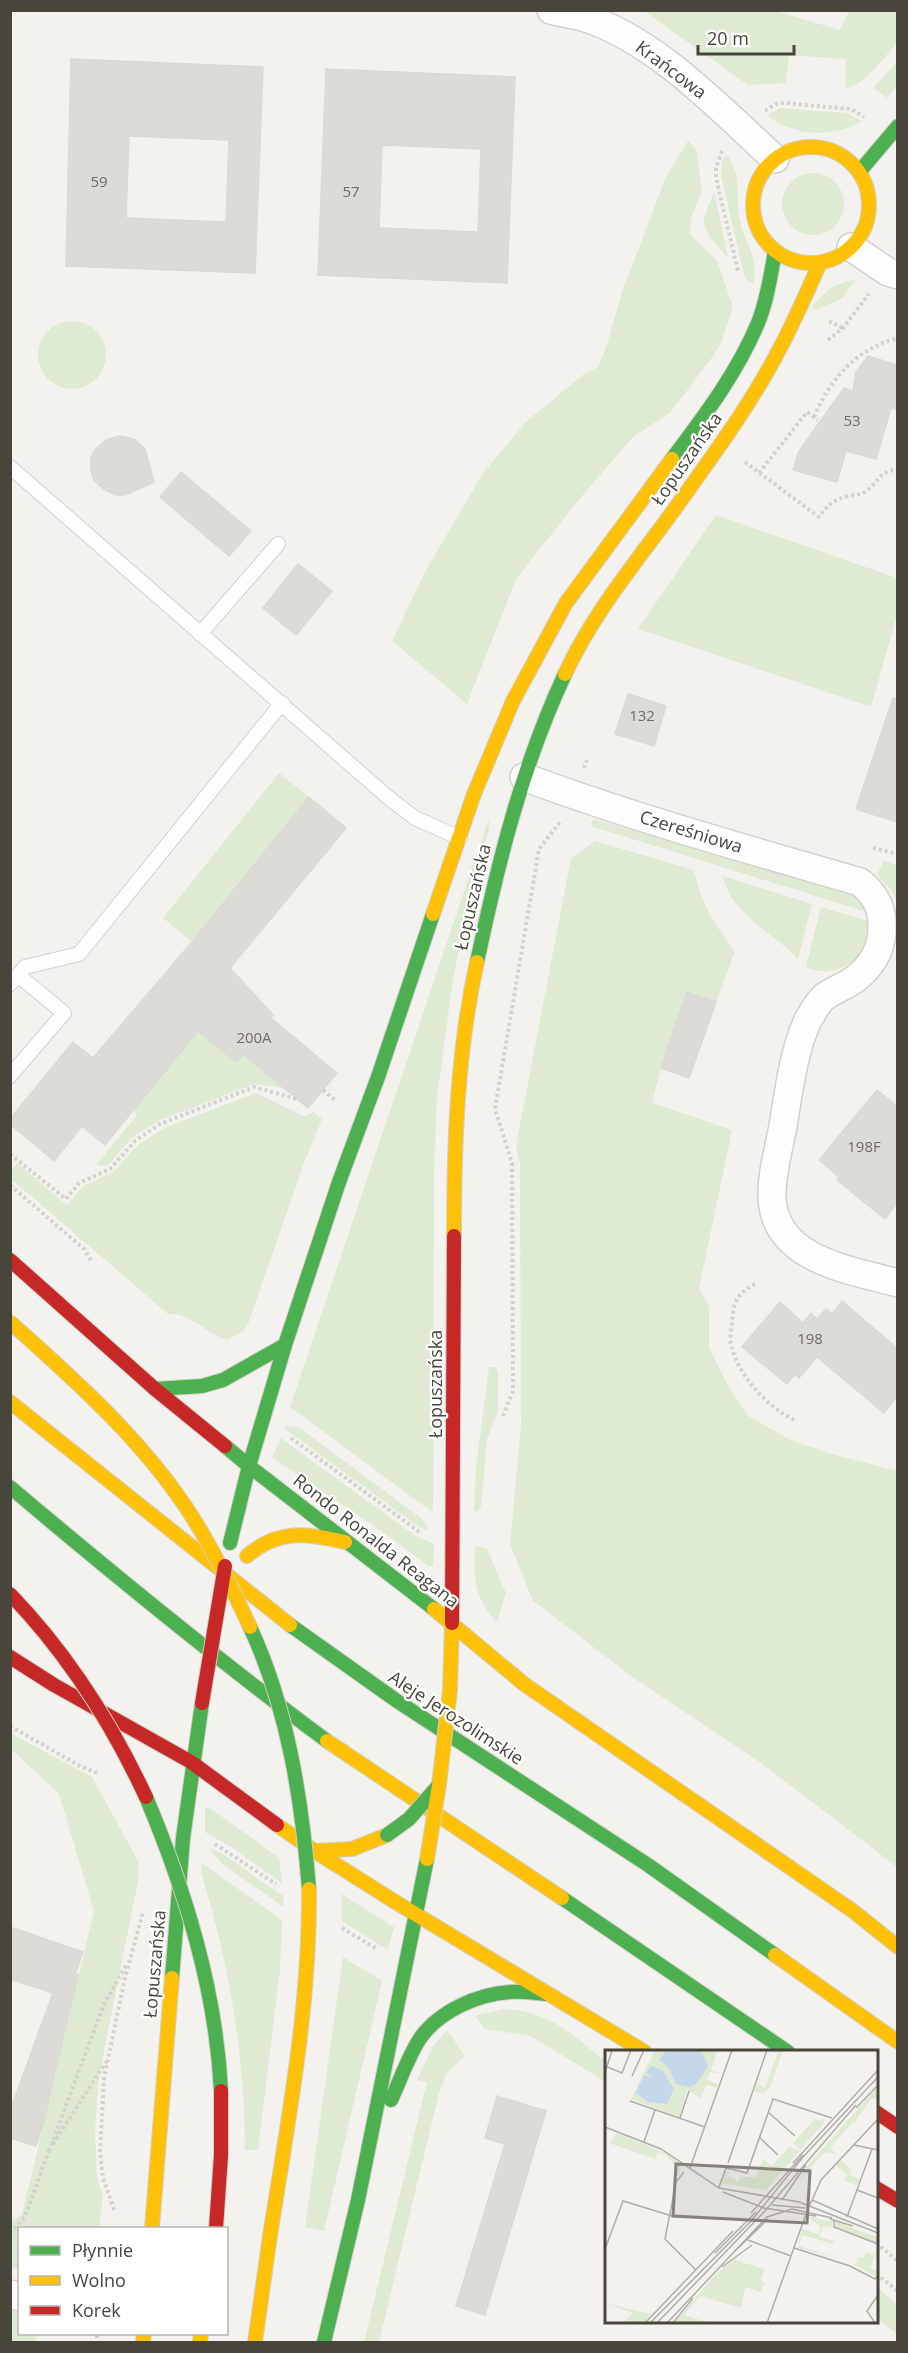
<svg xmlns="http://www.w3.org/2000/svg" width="908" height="2353" font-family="'Open Sans',sans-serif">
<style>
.green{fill:#deead2}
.building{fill:#dcdbd7;stroke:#dbd9d5;stroke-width:1.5;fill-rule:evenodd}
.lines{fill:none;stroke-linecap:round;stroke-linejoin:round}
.lane-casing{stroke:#d1d0cc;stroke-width:16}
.street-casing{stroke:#d1d0cc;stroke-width:30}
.fast-casing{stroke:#d1d0c7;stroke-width:16}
.slow-casing{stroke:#d1d0c7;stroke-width:16}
.jam-casing{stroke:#d1d0c7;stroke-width:16}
.path{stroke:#d2d2cd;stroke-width:4;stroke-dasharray:3 3;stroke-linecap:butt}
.lane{stroke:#fdfdfd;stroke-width:14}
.street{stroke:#fdfdfd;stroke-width:27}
.fast{stroke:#4caf50;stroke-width:14}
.slow{stroke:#ffc107;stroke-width:14}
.jam{stroke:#c62828;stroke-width:14}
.fast-bridge-casing{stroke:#d3cfbf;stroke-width:16;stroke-linecap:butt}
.slow-bridge-casing{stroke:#d3cfbf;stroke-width:16;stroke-linecap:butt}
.jam-bridge-casing{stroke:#d3cfbf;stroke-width:16;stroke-linecap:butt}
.fast-bridge{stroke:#4caf50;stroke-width:14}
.slow-bridge{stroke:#ffc107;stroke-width:14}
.jam-bridge{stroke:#c62828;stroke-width:14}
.labels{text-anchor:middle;stroke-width:4.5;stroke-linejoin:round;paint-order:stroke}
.number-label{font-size:15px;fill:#6e6b63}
.street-label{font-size:18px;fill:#48453b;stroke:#fff}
.inset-road{fill:none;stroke:#afada7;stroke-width:1.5}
.view{fill:#84827a;fill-opacity:0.15;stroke:#84827a;stroke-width:3}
.inset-edge{fill:none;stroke:#48453b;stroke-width:3}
</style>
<rect width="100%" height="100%" fill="#f3f2ef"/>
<path class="green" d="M644 11H775L840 30 849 11H897V43C884 57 864 87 845 88L846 59 789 55 786 83 748 85Z
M897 62V86L886 98 875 88V86Z
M780 108 847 113 861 121C835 139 790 136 767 115Z
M688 141 696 149 702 190 691 218 690 234 717 261 733 307 721 343 713 356 670 413 634 436 581 497 516 579 467 704 392 641 425 572 483 473 526 422 584 374 598 367 606 348 622 292 666 177Z
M726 154C742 173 736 192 739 216 744 244 757 250 754 283L748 281 744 275 721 176 722 161Z
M782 204a31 31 0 1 1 62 0a31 31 0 1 1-62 0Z
M714 191 728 258 709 236 703 221Z
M856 280 842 298 817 310 812 307C824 292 835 282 856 280Z
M38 355a34 34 0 1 1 68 0a34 34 0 1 1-68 0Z
M716 515 897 578V615L871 707 638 629Z
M279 773 309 797 192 942 163 918Z
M489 818V830L469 901 453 979 437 1098 434 1175 433 1510 431 1511 290 1407Z
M593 819 852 894 865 904 867 912 591 826Z
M595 841 694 870C702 906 713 922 735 951L716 1002 687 992 661 1068 652 1103 732 1130 699 1289 709 1305V1348L727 1384 747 1415 790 1440 832 1454 897 1471V1867L761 1763 634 1678 533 1601 510 1544 521 1426 520 1163 516 1146 571 858Z
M883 861 897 865V902L891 890 880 878 878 873Z
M723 876 812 904 798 959C774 933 730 914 723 876Z
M821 907 871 922C875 956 836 982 806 967Z
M202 1026 236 1062 243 1054 283 1088 254 1084 158 1121 132 1138 107 1166 96 1165 137 1115 133 1110Z
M256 1093 305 1117 313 1112 322 1119 304 1163 248 1324 243 1331 227 1340C204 1332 191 1313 168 1314L11 1179V1170L17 1163 67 1205 83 1186 113 1172 138 1145 164 1128Z
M489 1367H495L498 1372V1411L487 1439 481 1506 478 1511 474 1512 476 1467Z
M286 1426 300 1428 421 1518 429 1530 420 1528 284 1428Z
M279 1437 416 1536 434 1544 433 1566H428L390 1537 272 1457 280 1441Z
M475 1546 487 1549 506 1593 497 1622C473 1596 474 1579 475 1546Z
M10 1733 92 1777 138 1861 139 1876 99 2076 95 2131 97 2178 103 2195 99 2228H20L19 2270 11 2267V2221L22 2215 94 1911 59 1794 11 1749Z
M205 1808H210L279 1858 282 1883 231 1847 205 1832Z
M209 1848 223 1854 283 1896 284 1907 223 1865Z
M202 1863 282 1920 280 1970 258 2150H245C244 2050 230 1968 201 1872Z
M341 1894 394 1927 388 1950 342 1921Z
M343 1957 382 1981 324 2231 305 2227Z
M504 2009C550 2011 573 2035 606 2062V2082L531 2036 485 2029 475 2016Z
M447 2030 465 2056 447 2073 440 2089 379 2342H364L427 2082 417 2080 433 2046Z
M877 2287 897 2305V2334L877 2319Z
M10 2310 19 2313 20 2334H37L35 2342H11Z"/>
<path class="building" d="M71 59 263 67 255 273 66 266ZM129 136 229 140 226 222 126 218Z
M326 69 515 77 507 283 318 275ZM382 145 481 149 478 232 379 228Z
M868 356 897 365V410L891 408 876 459 846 451 837 482 793 470 799 451 844 388 853 391 856 372Z
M120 436 134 439 145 449 154 482 125 495H115L103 489 94 480 91 471V458L94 451 106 440Z
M181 472 251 531 229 556 160 497Z
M298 564 332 591 296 635 263 608Z
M628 694 666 706 654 746 615 734Z
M893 698 897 699V822L856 809Z
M309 797 346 828 230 968 273 1015 271 1018 337 1073 308 1108 243 1054 236 1062 198 1031 105 1145 82 1126 54 1161 10 1124V1119L73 1042 93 1058 192 942Z
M687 992 716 1002 689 1078 661 1068Z
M877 1090 897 1106V1203L885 1219 837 1180 839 1177 819 1160Z
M842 1301 897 1348V1396L884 1413 817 1357 799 1378 795 1374 787 1384 742 1347 780 1302 803 1323 811 1313 817 1319 826 1309 832 1314Z
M10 1927 83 1952 75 1974 78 1975 43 2124 36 2146 10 2138V2111L53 1993 10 1979Z
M497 2096 546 2111 485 2315 456 2306 505 2144 485 2138Z"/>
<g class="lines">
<g class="lane-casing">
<path id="lane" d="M10 467 390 799 415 818 460 838
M200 634 278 544
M10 984 25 967 79 954 282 703
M10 1076 64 1013 18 975"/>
</g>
<g class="street-casing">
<path id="street" d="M551 10C561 13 572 14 583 17 656 40 719 108 775 159
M851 247 888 272 898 275
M524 777C634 818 747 849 860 882 874 893 882 906 882 924 883 945 875 962 859 976 849 985 835 989 824 997 818 1002 812 1013 808 1020 793 1052 789 1091 783 1126 779 1149 771 1174 772 1198 775 1260 850 1270 898 1283
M10 2294 20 2297"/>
</g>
<g class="fast-casing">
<path id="fast" d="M860 171 898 126
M672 459C705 415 737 373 758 323 767 301 771 274 775 251
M477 962C498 863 522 766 565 674
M155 1389 202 1386 223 1380 285 1345
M225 1446 249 1466 285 1345 339 1182 378 1077 433 914
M10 1487C114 1575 218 1660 327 1741
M230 1543 249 1466 434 1609
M290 1625 397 1701 648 1865 775 1955
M562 1898 788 2052
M172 1978 183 1838 202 1703
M391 2100C401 2079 408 2056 421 2037 440 2011 478 1994 510 1992 522 1991 535 1993 547 1994
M324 2342 358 2200 427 1859"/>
</g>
<g class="slow-casing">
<path id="slow" d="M753 205a58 58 0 1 1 116 0a58 58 0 1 1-116 0Z
M565 674C594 611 639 559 679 503 714 454 751 404 779 350 794 322 807 292 820 263
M433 914 474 794 513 701 566 603 672 459
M454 1236C454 1144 457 1052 477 962
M10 1402 290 1625
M247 1556C280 1528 306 1534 345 1542
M434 1609 524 1684 853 1911 898 1947
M450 1690 452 1623
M327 1741 562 1898
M277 1825 316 1852 397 1903 645 2052
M314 1851 352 1849 387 1835
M775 1955 898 2042
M152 2228 172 1978
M143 2342 144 2334
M200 2342 201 2334
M255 2342 270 2236"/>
</g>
<g class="jam-casing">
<path id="jam" d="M10 1260 155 1389 225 1446
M452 1623 454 1236
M10 1657 54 1685 191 1762 277 1825
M876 2112 898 2127
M876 2188 898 2201"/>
</g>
<path class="path" d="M765 111 776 104 784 103 851 109 864 117
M722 151 716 168V178L738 271
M829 321 843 328
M828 340 843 328 869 294
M814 417C830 379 857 348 898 338
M745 462 819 517C828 505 834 499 849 496 854 495 859 495 863 493 878 486 877 470 898 470
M759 473 807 412 818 420
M584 768 587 760
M873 848 898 854
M323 1090 336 1101
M10 1154 66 1199 79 1183 110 1169 135 1141 160 1124 254 1087 297 1099
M10 1185 84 1249 92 1262
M755 1284C737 1294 734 1300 732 1321 732 1328 729 1337 731 1344 738 1376 767 1407 796 1421
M503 1416 513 1391 512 1163 495 1109 539 849 561 821
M291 1438 421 1533
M10 1726 80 1766 97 1773
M215 1844 276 1884
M342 1928 377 1949
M53 2144 106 2062
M49 2151 104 2004 127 1964
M114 2210 103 2178 100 2153 104 2078 125 1978 143 1912
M10 2233 25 2217 49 2150
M876 2243 898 2261
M876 2274 898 2291
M97 2338V2334"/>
<use href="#lane" class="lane"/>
<use href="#street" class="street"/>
<use href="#fast" class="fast"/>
<use href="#slow" class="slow"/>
<use href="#jam" class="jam"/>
<g class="fast-bridge-casing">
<path id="fast-bridge" d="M250 1627C288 1709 302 1800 309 1889
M146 1797C185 1890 216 1989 221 2091
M387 1835 409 1819 439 1785"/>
</g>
<g class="slow-bridge-casing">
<path id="slow-bridge" d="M10 1322C76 1381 145 1442 193 1518 215 1553 233 1590 250 1627
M427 1859 439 1785 450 1690
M270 2236C288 2121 310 2007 309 1889"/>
</g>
<g class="jam-bridge-casing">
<path id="jam-bridge" d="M10 1594C66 1652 112 1724 146 1797
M202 1703 225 1566
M216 2228 221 2155V2091"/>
</g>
<use href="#fast-bridge" class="fast-bridge"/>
<use href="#slow-bridge" class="slow-bridge"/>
<use href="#jam-bridge" class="jam-bridge"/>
</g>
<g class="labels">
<g class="number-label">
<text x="99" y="187">59</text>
<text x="351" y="197">57</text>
<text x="852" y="426">53</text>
<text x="642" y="721">132</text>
<text x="254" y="1043">200A</text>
<text x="864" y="1152">198F</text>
<text x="810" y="1344">198</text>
</g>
<g class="street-label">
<text transform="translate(671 70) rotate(37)" y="6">Krańcowa</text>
<text transform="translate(687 459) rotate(-55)" y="6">Łopuszańska</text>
<text transform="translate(691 832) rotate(17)" y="6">Czereśniowa</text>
<text transform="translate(473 897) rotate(-77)" y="6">Łopuszańska</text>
<text transform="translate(436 1384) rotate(-90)" y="6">Łopuszańska</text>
<text transform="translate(376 1541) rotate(38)" y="6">Rondo Ronalda Reagana</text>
<text transform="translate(456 1718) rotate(33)" y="6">Aleje Jerozolimskie</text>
<text transform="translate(155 1964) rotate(-85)" y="6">Łopuszańska</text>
</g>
</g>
<g transform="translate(605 2050)">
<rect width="273" height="273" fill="#f3f2ef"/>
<path d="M50 0 112 1 106 20 117 24 105 22 102 30 113 34 112 38 101 35 96 48 82 40 75 67 26 49ZM174 0H178L165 37 158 43 149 42 152 33 160 38ZM273 36V49H266L251 70 253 72 247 73 225 98 231 104 220 102 194 131 203 115ZM218 67 219 73 195 100 188 93 210 69 216 71ZM12 83 66 106 76 115 75 123 69 130 72 118 62 106 53 102 50 109 4 93ZM185 96 194 101 161 140 116 134 121 120 126 122 119 129 124 126 133 132 135 127H151L158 109 167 116ZM236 110 247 120 245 125 255 129 252 135 238 130 243 126 231 115ZM202 166 227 172 226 177 218 176 214 187 229 191 228 194 197 185 194 196 232 208 193 198 197 179 213 184 216 177ZM231 172 272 187 273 193 230 177ZM273 198V208L269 207 265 218 273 221 270 226 247 213 251 214 254 207 259 208 261 202 270 206ZM134 206 130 210 159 219 156 230 160 232 155 242 140 237 136 258 95 246 79 265 105 273H69L111 224ZM0 253 45 264V266L38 273H18L28 263Z" fill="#deead2"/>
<path d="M62 0H96L103 16 92 33 85 37 71 34 63 17 54 10ZM46 16 57 20 69 39 62 54 43 52 31 43 39 25 50 28 41 23Z" fill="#c5d7eb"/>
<path class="inset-road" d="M0 16 17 23 26 0M0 23 7 0M27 26 39 0M25 51 100 77M251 58 273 35M163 62 190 86M75 68 84 41M0 77 56 99 114 138 194 152 273 183M155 88 173 105M39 92 50 60M249 95 273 100M123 113 162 0M188 113 273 20M85 118 127 0M79 122 71 132 60 189 91 220M114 137 121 118 142 123 168 49 227 68M252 140 273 148M118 142 159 158 211 166M177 150 201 115M207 150 273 179M167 155 200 158M205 155 216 130 273 69M146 163 198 105M242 167 267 99M225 169 248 176M229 170V177L273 194M143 190 186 206M189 198 245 216 270 229 273 225M0 199 18 151 67 166M110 203 151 162M124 207 163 169M117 217 147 195M40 273 128 181M45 273 147 170 198 107 273 27M52 273 159 162 251 55M62 273 162 167 187 159 227 168M68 273 88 248M162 273 201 164M270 273 262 261 273 245"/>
<path class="view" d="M71 114 205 121 202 173 68 166Z"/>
<rect width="273" height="273" class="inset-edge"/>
</g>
<rect width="908" height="2353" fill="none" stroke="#48453b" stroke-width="24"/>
<rect x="18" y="2227" width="210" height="108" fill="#ffffff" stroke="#b6b5b1" stroke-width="1.5"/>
<rect x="30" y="2246" width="30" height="9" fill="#4caf50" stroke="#b6b5b1" stroke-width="1.5"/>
<text x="72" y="2257" font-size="18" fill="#48453b">Płynnie</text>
<rect x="30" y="2276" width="30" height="9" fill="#ffc107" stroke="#b6b5b1" stroke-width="1.5"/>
<text x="72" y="2287" font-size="18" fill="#48453b">Wolno</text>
<rect x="30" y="2306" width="30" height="9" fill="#c62828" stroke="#b6b5b1" stroke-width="1.5"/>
<text x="72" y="2317" font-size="18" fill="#48453b">Korek</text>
<path d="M698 45v9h96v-9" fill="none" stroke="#48453b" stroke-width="3"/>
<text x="707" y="45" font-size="18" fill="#48453b" stroke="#ffffff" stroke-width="4.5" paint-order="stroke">20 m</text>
</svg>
